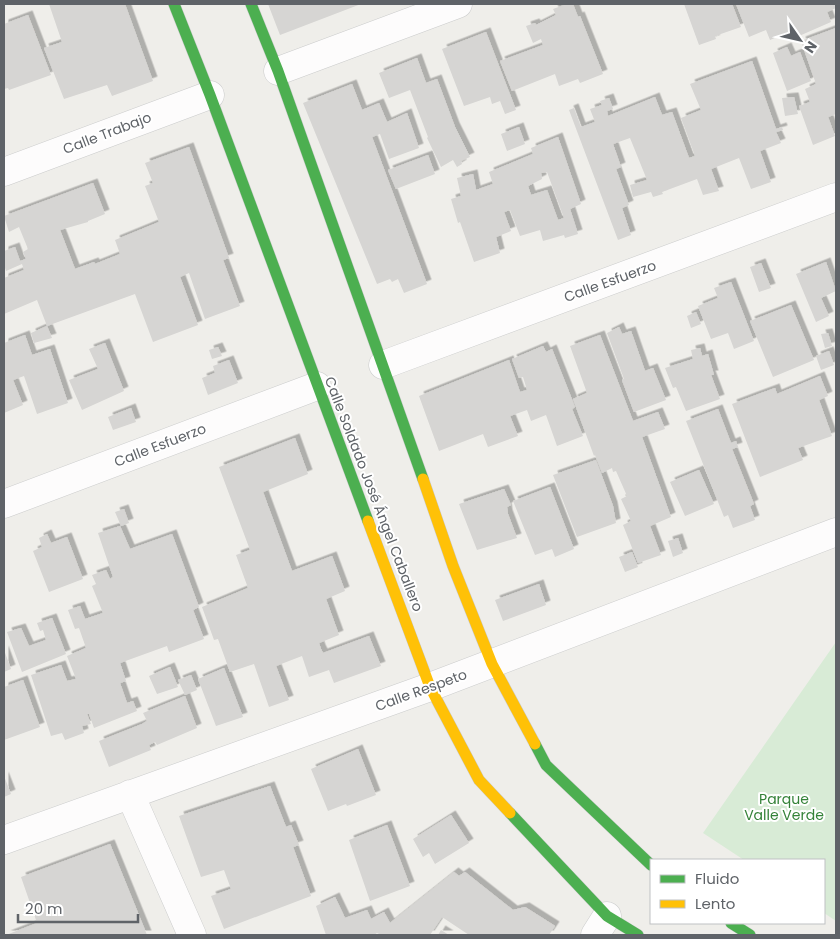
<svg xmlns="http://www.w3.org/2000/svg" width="840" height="939" font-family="Poppins,sans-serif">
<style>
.green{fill:#d8ebd6}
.building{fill:#d6d5d3;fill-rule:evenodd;filter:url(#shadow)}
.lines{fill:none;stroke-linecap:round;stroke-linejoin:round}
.street-casing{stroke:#cbcccc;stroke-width:29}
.fast-casing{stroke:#cacacb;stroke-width:12}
.slow-casing{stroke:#cacacb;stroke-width:12}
.street{stroke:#fdfcfc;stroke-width:28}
.fast{stroke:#4caf50;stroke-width:11}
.slow{stroke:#ffc107;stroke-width:11}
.labels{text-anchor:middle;stroke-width:4;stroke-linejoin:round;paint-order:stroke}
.street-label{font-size:14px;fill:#5f6368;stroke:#fff}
.park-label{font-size:14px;fill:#348238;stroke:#fff}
</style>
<defs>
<filter id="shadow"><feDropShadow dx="4.5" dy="-4.5" stdDeviation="0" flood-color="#0004"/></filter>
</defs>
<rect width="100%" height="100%" fill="#efeeea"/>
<path class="green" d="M836 642V921L824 913V860H744L703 833Z"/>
<path class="building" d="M49 4H125L153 81 112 96 107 85 64 99 44 48 62 42Z
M268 4H361L280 35Z
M567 4H573L578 17 580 16 603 74 580 83 578 79 559 86 555 74 512 91 500 61 543 45 541 39 533 43 526 26 535 23 536 25 556 15 553 9Z
M684 4H732L741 27 715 36 716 39 699 45Z
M736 4H836V8L827 12 831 22 799 36 796 29 770 40 766 30 749 37Z
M28 15 51 75 9 90 8 88 4 89V24Z
M836 28V114L828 117 835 136 813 145 799 106 810 102 805 89 816 84 801 41Z
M486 32 516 110 505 114 500 101 492 104 490 97 464 106 442 49Z
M787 47 791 56 800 52 811 81 787 91 773 53Z
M417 58 426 83 437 79 455 127 470 157 461 161 462 164 457 167 453 160 441 167 427 138 428 137 410 90 389 98 379 73Z
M752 61 776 129 782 127 783 130 776 132 781 143 760 151 771 182 751 189 739 158 711 169 719 191 703 195 697 179 662 192 663 194 653 197 651 192 633 197 630 185 647 180 630 138 613 144 621 167 616 169 629 205 622 208 631 235 618 240 569 110 574 108 581 127 595 122 590 109 602 105 600 101 609 98 613 109 607 111 608 116 655 97 662 115 672 112 689 158 695 156 681 118 701 110 690 84Z
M352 84 362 110 379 103 387 122 407 113 419 148 389 159 380 134 372 137 427 284 404 293 398 279 392 282 390 279 377 284 303 103Z
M794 97 798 114 785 116 782 98Z
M519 127 525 144 507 151 501 134Z
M558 137 581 204 570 209 578 234 565 238 564 235 543 241 540 230 520 236 510 210 504 212 511 231 496 237 500 253 474 262 460 222 458 223 451 199 461 196 457 178 473 174 476 190 493 184 489 172 533 154 531 148ZM547 172 564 218 558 220 547 190 531 195 528 186 542 179 541 173Z
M189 147 229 258 223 260 240 306 205 319 189 273 180 277 198 325 153 342 135 294 47 326 52 338 34 343 31 333 47 326 37 300 4 314V278L24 270 22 264 6 271 4 265V251L15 247 20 261 26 259 23 252 28 249 19 227 9 232 4 216 93 183 105 214 88 221V222L60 230 75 269 94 262 95 264 120 254 115 240 159 222 145 186 153 183 145 163Z
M428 155 435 174 396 189 388 170Z
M826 262 836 291 821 298 829 316 816 322 796 274Z
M761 263 771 288 759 292 750 267Z
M731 282 754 341 734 349 728 333 711 339 698 306 718 298 714 288Z
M791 305 814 360 773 377 750 321Z
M696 312 701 324 691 328 687 316Z
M619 327 622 334 631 331 645 371 653 368 666 400 634 412 622 380 624 379 607 333Z
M828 333 832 346 825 348 821 334Z
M25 335 32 355 50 349 68 403 37 414 24 376 13 380 23 405 4 413V343Z
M600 335 633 421 658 412 665 429 642 437 671 517 650 526 661 555 638 563 623 525 631 521 621 499 627 496 616 471 613 472 612 468 602 473 595 455 594 456 573 399 587 393 570 346Z
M105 343 124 391 82 410 69 380 98 369 89 349Z
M543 346 546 352 552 349 575 407 572 409 583 436 557 446 546 415 531 421 527 410 510 416 518 436 488 447 483 434 439 451 419 396 509 360 520 392 527 390 523 377 519 378 512 359Z
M218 347 222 356 212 359 209 350Z
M700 348 702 356 708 354 714 375H711L720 399 686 411 676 387 673 388 665 368 693 359 691 350Z
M829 351 834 365 821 370 816 356Z
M229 360 238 383 208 395 202 378 215 373 213 366Z
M820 376 828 396 819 400 832 436 798 448 803 460 760 477 732 404 775 388 777 394Z
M131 408 136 422 113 430 108 417Z
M718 409 731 443 736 441 738 447 732 449 754 504 750 506 755 520 733 528 728 515 724 517 686 421Z
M295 438 308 474 263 492 292 571 332 556 345 591 326 599 339 635 319 643 321 649 323 653 369 636 381 666 334 683 329 670 309 677 302 656 276 666 289 700 269 707 254 664 230 672 218 639 214 640 202 607 248 588 236 555 250 550 219 467Z
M596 460 613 506 616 523 577 537 553 475Z
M699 470 714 504 685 516 670 482Z
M550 487 574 549 555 557 552 549 535 555 513 501Z
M504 489 511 505 507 507 508 514 517 538 477 550 459 504Z
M124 509 129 523 121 526 115 512Z
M120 526 130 549 172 534 199 607 193 610 204 639 169 652 167 646 120 663 126 681 120 683 127 703 133 701 137 711 94 728 89 714H87L91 724 82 726 84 733 65 740 62 733 51 736 31 675 61 665 67 681 76 679 67 656 86 648 79 628 75 629 68 610 80 606 85 619 103 613 92 586 96 584 92 575 106 570 110 579 113 577 98 533Z
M47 534 51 543 67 537 83 579 49 592 33 551 42 547 39 538Z
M678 538 683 553 673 557 668 541Z
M632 552 638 567 625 572 619 557Z
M539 584 546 605 503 621 495 600Z
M52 618 66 654 22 672 7 632 21 628 29 646 46 640 43 630 40 631 37 623Z
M4 650 11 669 4 672Z
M170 667 178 687 157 694 149 676Z
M224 668 243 717 216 726 198 679Z
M191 675 197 690 185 695 178 680Z
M23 680 40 727 4 740V687Z
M185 696 197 728 157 745 155 742 149 745 151 750 109 767 99 741 142 724 147 721 143 713Z
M358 749 376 795 347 806 346 804 328 811 311 769Z
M4 776 11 794 4 797Z
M270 786 286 827 291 825 299 845 293 847 311 896 224 929 211 896 231 889 224 870 201 877 179 816Z
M451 815 469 843 435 864 429 853 423 857 413 839Z
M387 825 410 886 370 901 349 840Z
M110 844 147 935H6L37 923 21 877Z
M454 872 459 876 465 872 513 910 525 907 555 926 549 935H469L442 917 430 935H381L377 933 374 935H326L316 906 335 897 345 918 367 910 371 919 384 912 390 923Z
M441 930 449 935H438Z"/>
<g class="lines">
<g class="street-casing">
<path id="street" d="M278 71 458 4
M4 172 210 95
M383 365 836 197
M4 504 317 386
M130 794 192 935
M4 840 430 687 836 532
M595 935 607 916"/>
</g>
<g class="fast-casing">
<path id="fast" d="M174 4 210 95 368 521
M251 4 278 71 423 479
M535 744 546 765 651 865
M510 813 607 916 638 935
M731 923 750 935"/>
</g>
<g class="slow-casing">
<path id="slow" d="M423 479 453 566 492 664 535 744
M368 521 430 687 479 780 510 813"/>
</g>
<use href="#street" class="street"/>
<use href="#fast" class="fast"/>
<use href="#slow" class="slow"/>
</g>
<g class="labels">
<g class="street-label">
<text transform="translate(107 133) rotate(-21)" y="5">Calle Trabajo</text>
<text transform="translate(610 281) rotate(-20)" y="5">Calle Esfuerzo</text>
<text transform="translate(160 445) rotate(-21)" y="5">Calle Esfuerzo</text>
<text transform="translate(374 494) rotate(69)" y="5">Calle Soldado José Ángel Caballero</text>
<text transform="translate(421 690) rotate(-20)" y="5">Calle Respeto</text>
</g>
<g class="park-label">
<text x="784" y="804">Parque<tspan x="784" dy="16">Valle Verde</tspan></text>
</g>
</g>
<rect width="840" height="939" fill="none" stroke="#5f6368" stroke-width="10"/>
<rect x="650" y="859" width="175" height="65" fill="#ffffff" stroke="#bfc1c3"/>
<rect x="660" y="875" width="25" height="8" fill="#4caf50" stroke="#bfc1c3"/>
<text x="695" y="884" font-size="15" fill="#5f6368">Fluido</text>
<rect x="660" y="900" width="25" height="8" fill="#ffc107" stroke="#bfc1c3"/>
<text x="695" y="909" font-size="15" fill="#5f6368">Lento</text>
<g transform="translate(800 40) rotate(124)" stroke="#ffffff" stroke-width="4" paint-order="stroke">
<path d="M0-4L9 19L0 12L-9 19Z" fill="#5f6368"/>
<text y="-8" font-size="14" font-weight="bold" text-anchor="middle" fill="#5f6368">N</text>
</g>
<path d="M18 914v8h120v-8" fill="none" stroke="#5f6368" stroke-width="2.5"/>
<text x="25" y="914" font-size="15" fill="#5f6368" stroke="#ffffff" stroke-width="4" paint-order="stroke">20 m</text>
</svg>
